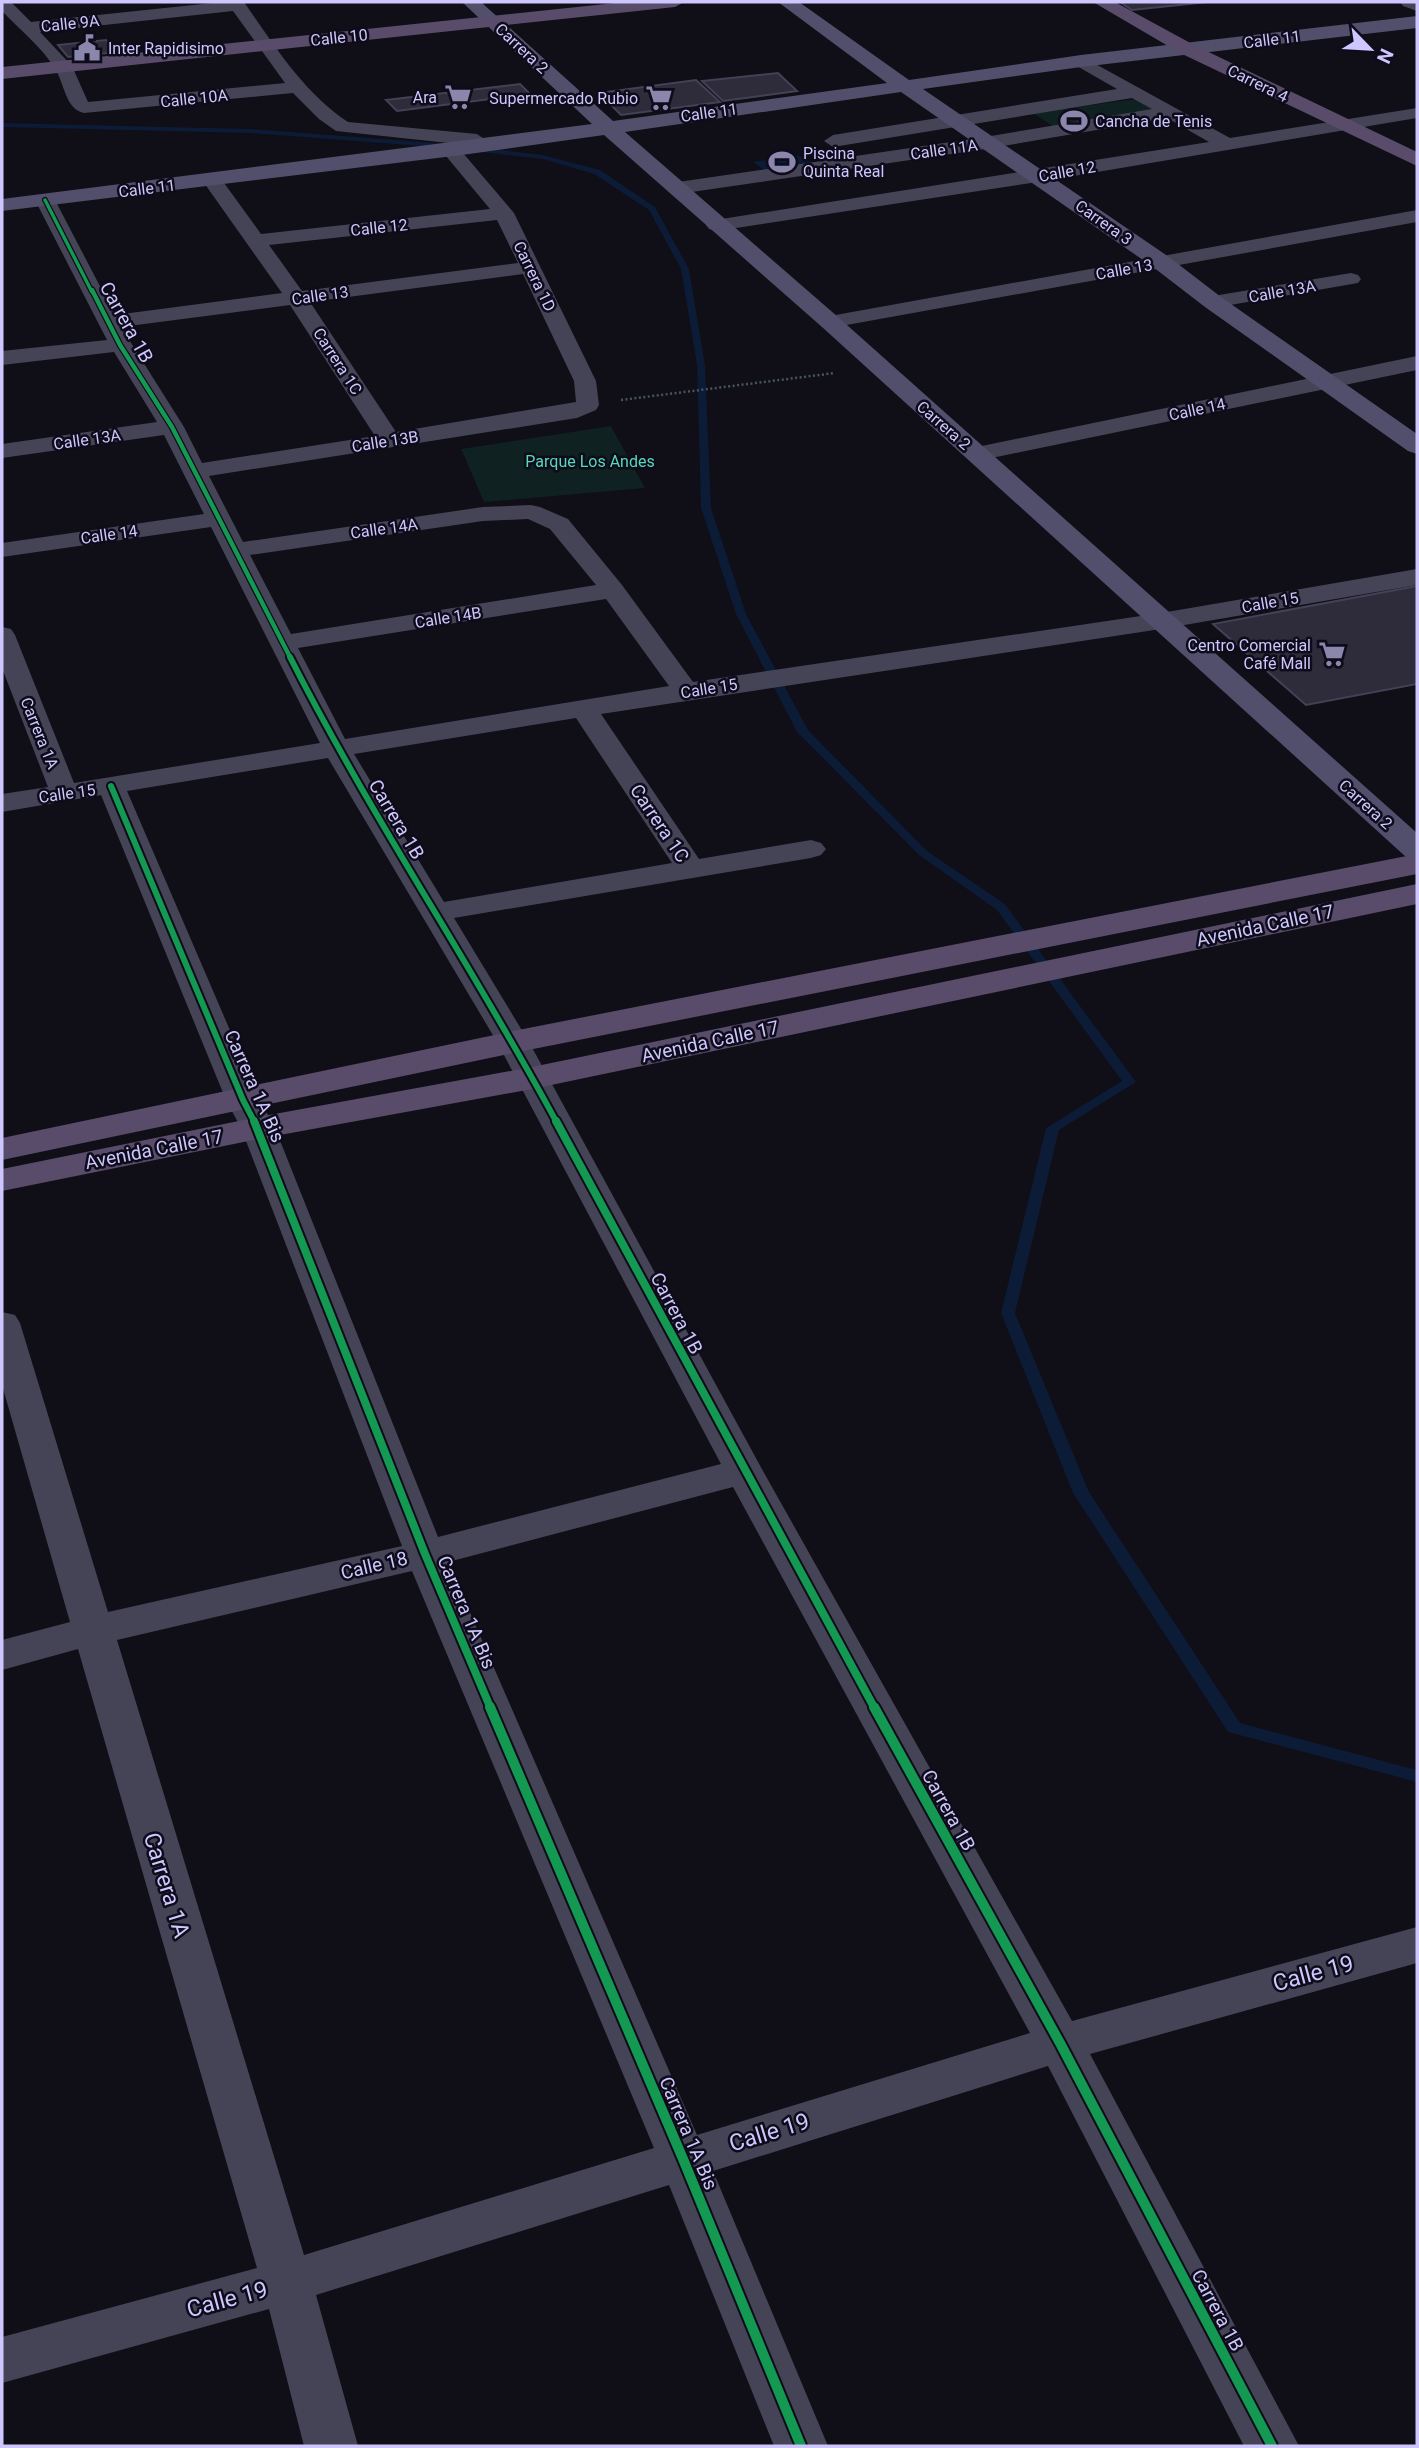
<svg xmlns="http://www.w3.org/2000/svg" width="1419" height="2448" font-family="Roboto,sans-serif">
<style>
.green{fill:#0f2121}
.water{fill:#0c1b36}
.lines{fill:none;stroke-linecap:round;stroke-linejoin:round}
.stream{fill:#0c1b36;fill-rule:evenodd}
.building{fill:#2e2b3a;stroke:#444056;stroke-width:2}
.path{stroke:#475560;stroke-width:2.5;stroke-dasharray:2 2.5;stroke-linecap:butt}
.minor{fill:#454457;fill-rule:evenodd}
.tertiary{fill:#454457;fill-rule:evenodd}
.secondary{fill:#514f6b;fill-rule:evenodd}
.primary{fill:#584c6a;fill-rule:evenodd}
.cycleway-far4-casing{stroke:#0e0b1a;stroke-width:6}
.cycleway-far3-casing{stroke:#0e0b1a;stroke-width:7}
.cycleway-far2-casing{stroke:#0e0b1a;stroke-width:10}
.cycleway-far1-casing{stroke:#0e0b1a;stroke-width:12}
.cycleway-casing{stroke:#0e0b1a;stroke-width:14}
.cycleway-far4{stroke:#139951;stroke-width:3.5}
.cycleway-far3{stroke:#139951;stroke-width:4.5}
.cycleway-far2{stroke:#139951;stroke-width:6}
.cycleway-far1{stroke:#139951;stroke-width:8}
.cycleway{stroke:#139951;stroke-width:10}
.labels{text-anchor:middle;stroke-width:5;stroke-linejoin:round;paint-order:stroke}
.far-street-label{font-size:16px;fill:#cdc7fd;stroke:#0e0b1a}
.far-poi-label{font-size:16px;fill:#cdc7fd;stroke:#0e0b1a;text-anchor:start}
.far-park-label{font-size:16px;fill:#57d9b9;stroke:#0e0b1a}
.street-label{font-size:19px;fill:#cdc7fd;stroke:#0e0b1a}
.near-street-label{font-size:23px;fill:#cdc7fd;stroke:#0e0b1a}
</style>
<rect width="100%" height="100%" fill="#100e16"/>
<path class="green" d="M1136 99 1158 112 1055 128 1033 113Z
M611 426 645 488 484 502 461 449Z"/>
<path class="water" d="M798 155 811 163 764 170 753 162Z"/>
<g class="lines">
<path class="stream" d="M2 123 250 129 448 144 452 146 448 148 250 133 2 127Z
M475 147 543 155 600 170 655 207 689 269 705 365 711 508 746 614 808 730 927 851 1005 904 1136 1082 1059 1130 1015 1313 1089 1492 1240 1723 1417 1770V1782L1228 1732 1073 1493 1001 1313 1046 1128 1122 1081 997 910 919 855 797 732 736 614 701 508 697 365 681 269 649 210 594 174 543 159 472 151V147Z"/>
</g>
<path class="building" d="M1120 2H1208L1132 10Z
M106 40 118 52 68 57 58 45Z
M778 73 797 91 723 101 702 81Z
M696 80 720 102 621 115 599 93Z
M520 84 530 94 397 111 386 100Z
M1417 586V684L1306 705 1213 624Z"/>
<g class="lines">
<path class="path" d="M621 400 835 373"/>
<path class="minor" d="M2 2H11L31 22 222 2H244C274 45 303 92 348 122L477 134 486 140 477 146 336 131 319 119 293 93 84 113C65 109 65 84 55 69 43 48 19 29 2 11ZM233 11 285 83 88 102 72 66 40 32Z
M1081 56 1230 138 1417 108V118L1038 182 716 231 709 229 706 225 709 221 1209 142 1167 118 985 149 678 194 668 188 678 182 985 137 1152 109 1132 98 833 147 824 141 833 135 1117 89 1075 65 1072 61 1075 57Z
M450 144 457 146 514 213 596 381 599 405 596 410 577 418 209 476 243 542 483 507 531 505 540 507 568 519 622 585 693 682 1161 613 1417 569V585L1161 629 601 714 699 859 811 840 821 843 826 849 821 855 811 858 454 918 529 1042 763 1471 1072 2021 1417 1927V1963L1090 2054 1299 2446H1244L1048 2066 713 2171 828 2446H774L669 2185 316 2295 358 2446H304L269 2309 2 2383V2337L257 2268 78 1649 2 1670V1640L70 1622 2 1385V1312L15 1315 20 1323 108 1612 402 1546 241 1128 226 1100 101 795 2 812V794L48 787 2 668V627L11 629 15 635 74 783 320 743 211 527 2 557V543L204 514 164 435 2 458V444L157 422 114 352 2 365V351L107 340 35 200 38 196H52L55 200 115 315 282 293 202 180 205 176H219L261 234 490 209 441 150ZM497 220 518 263 302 291 269 245ZM523 274 574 381 576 402 396 432 310 302ZM290 305 375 436 202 463 184 427 121 327ZM528 519 550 529 596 585 291 634 250 555 483 521ZM606 599 669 686 345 739 298 648ZM576 718 672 863 444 902 354 754ZM328 758 497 1042 721 1464 438 1537 275 1128 260 1100 127 791ZM733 1487 1030 2033 697 2135 448 1562ZM412 1571 654 2148 304 2255 117 1640Z
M1417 210V222L830 328 822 327 819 322 822 317 830 316Z
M1351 273 1358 275 1361 279 1358 283 1213 308 1206 306 1202 302 1206 298 1213 296Z
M1417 356V370L977 461 969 459 965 454 969 449 977 447Z"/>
<path class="tertiary" d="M1400 2H1417V11L1403 6Z"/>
<path class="secondary" d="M462 2H481L613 121 887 83 778 2H799L909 80 1081 55 1417 16V28L1081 67 923 89 1169 257 1221 297 1417 434V454L1408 451 1205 307 1153 267 901 92 625 132 838 317 1417 833V860L1406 857 822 327 604 135 462 155 2 211V199L592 124Z"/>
<path class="primary" d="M625 2H684L675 7 2 79V67Z
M1093 2H1115L1194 45 1417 152V166L1180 53Z
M1417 854V874L513 1053 2 1160V1138L513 1031Z
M1417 884V904L532 1089 258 1139 2 1191V1169L258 1117 532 1067Z"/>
<g class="cycleway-far4-casing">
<path id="cycleway-far4" d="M45 200 92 292"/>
</g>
<g class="cycleway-far3-casing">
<path id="cycleway-far3" d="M92 290 120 345 172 427 291 659"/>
</g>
<g class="cycleway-far2-casing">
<path id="cycleway-far2" d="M290 657C371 817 472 965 557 1123
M111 786 243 1100 255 1123"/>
</g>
<g class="cycleway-far1-casing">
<path id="cycleway-far1" d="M254 1121 425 1554 491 1709
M556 1121 875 1709"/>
</g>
<g class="cycleway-casing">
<path id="cycleway" d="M490 1707 683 2159 801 2446
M874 1707 1060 2043 1272 2446"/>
</g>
<use href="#cycleway-far4" class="cycleway-far4"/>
<use href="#cycleway-far3" class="cycleway-far3"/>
<use href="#cycleway-far2" class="cycleway-far2"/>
<use href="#cycleway-far1" class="cycleway-far1"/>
<use href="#cycleway" class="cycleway"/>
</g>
<defs>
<g id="civic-bare" transform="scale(2.1)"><path d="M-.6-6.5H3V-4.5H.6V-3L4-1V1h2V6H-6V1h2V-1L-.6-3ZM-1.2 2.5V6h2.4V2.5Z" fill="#8b86ac" stroke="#0e0b1a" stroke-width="2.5" paint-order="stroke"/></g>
<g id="supermarket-bare" transform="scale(2.1)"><path d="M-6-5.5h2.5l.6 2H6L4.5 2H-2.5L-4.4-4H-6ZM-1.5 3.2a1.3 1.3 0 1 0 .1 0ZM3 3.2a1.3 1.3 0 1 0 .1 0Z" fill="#8b86ac" stroke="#0e0b1a" stroke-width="2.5" paint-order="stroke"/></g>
<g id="stadium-bare" transform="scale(2.1)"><path d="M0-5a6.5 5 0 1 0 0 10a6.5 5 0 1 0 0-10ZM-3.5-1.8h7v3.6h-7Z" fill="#8b86ac" stroke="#0e0b1a" stroke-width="2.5" paint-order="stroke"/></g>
</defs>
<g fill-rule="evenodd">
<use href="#civic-bare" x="87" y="48"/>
<use href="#supermarket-bare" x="458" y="97"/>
<use href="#supermarket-bare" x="659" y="98"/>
<use href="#stadium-bare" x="1074" y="121"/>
<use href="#stadium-bare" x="782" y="162"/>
<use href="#supermarket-bare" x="1332" y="654"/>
</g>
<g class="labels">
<g class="far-street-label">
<text transform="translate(70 23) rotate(-6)" y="6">Calle 9A</text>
<text transform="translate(339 37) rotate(-6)" y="6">Calle 10</text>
<text transform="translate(1272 39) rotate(-7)" y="6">Calle 11</text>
<text transform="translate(522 48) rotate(43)" y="6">Carrera 2</text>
<text transform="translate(1258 83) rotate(26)" y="6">Carrera 4</text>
<text transform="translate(194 98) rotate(-6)" y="6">Calle 10A</text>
<text transform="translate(709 112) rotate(-8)" y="6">Calle 11</text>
<text transform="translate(944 149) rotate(-8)" y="6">Calle 11A</text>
<text transform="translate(1067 171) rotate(-10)" y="6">Calle 12</text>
<text transform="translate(147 188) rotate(-7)" y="6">Calle 11</text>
<text transform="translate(1104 222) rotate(35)" y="6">Carrera 3</text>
<text transform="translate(379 227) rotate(-6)" y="6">Calle 12</text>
<text transform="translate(1124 269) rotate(-10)" y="6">Calle 13</text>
<text transform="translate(535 276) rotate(64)" y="6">Carrera 1D</text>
<text transform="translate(1282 291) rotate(-10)" y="6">Calle 13A</text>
<text transform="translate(320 295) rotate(-8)" y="6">Calle 13</text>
<text transform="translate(338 361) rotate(57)" y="6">Carrera 1C</text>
<text transform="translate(1197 409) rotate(-12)" y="6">Calle 14</text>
<text transform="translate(944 425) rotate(41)" y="6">Carrera 2</text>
<text transform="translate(87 439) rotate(-8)" y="6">Calle 13A</text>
<text transform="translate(385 441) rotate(-9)" y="6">Calle 13B</text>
<text transform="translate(384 528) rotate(-8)" y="6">Calle 14A</text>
<text transform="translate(109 534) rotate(-8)" y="6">Calle 14</text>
<text transform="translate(1270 602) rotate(-10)" y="6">Calle 15</text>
<text transform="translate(448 617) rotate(-9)" y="6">Calle 14B</text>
<text transform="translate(709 688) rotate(-9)" y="6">Calle 15</text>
<text transform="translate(40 733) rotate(68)" y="6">Carrera 1A</text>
<text transform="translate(67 793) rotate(-8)" y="6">Calle 15</text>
<text transform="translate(1366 804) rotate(42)" y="6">Carrera 2</text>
</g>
<g class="far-poi-label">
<text x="108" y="54">Inter Rapidisimo</text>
<text x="437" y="103" text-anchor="end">Ara</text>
<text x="638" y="104" text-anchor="end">Supermercado Rubio</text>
<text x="1095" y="127">Cancha de Tenis</text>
<text x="803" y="159">Piscina<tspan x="803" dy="18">Quinta Real</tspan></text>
<text x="1311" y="651" text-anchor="end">Centro Comercial<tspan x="1311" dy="18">Café Mall</tspan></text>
</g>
<g class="far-park-label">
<text x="590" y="467">Parque Los Andes</text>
</g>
<g class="street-label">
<text transform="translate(127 322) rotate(61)" y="7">Carrera 1B</text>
<text transform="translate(397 819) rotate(59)" y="7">Carrera 1B</text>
<text transform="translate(660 823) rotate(56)" y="7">Carrera 1C</text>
<text transform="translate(1265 925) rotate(-12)" y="7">Avenida Calle 17</text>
<text transform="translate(710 1041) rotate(-12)" y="7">Avenida Calle 17</text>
<text transform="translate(255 1086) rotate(66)" y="7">Carrera 1A Bis</text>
<text transform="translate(154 1149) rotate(-11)" y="7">Avenida Calle 17</text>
<text transform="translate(677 1313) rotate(62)" y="7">Carrera 1B</text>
<text transform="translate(374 1565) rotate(-13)" y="7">Calle 18</text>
<text transform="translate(467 1612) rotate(67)" y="7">Carrera 1A Bis</text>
<text transform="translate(949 1810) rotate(61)" y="7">Carrera 1B</text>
<text transform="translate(689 2133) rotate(67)" y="7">Carrera 1A Bis</text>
<text transform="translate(1218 2310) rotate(62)" y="7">Carrera 1B</text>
</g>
<g class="near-street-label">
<text transform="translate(167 1885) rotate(73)" y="8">Carrera 1A</text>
<text transform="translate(1313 1973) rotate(-15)" y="8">Calle 19</text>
<text transform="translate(769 2132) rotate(-17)" y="8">Calle 19</text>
<text transform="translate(227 2299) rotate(-15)" y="8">Calle 19</text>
</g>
</g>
<rect width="1419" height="2448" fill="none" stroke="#cdc7fd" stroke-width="7"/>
<g transform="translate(1370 49) rotate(115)" stroke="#0e0b1a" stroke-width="5" paint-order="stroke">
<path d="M0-5L12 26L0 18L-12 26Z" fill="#cdc7fd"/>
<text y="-10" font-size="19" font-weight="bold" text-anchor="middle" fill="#cdc7fd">N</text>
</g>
</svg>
